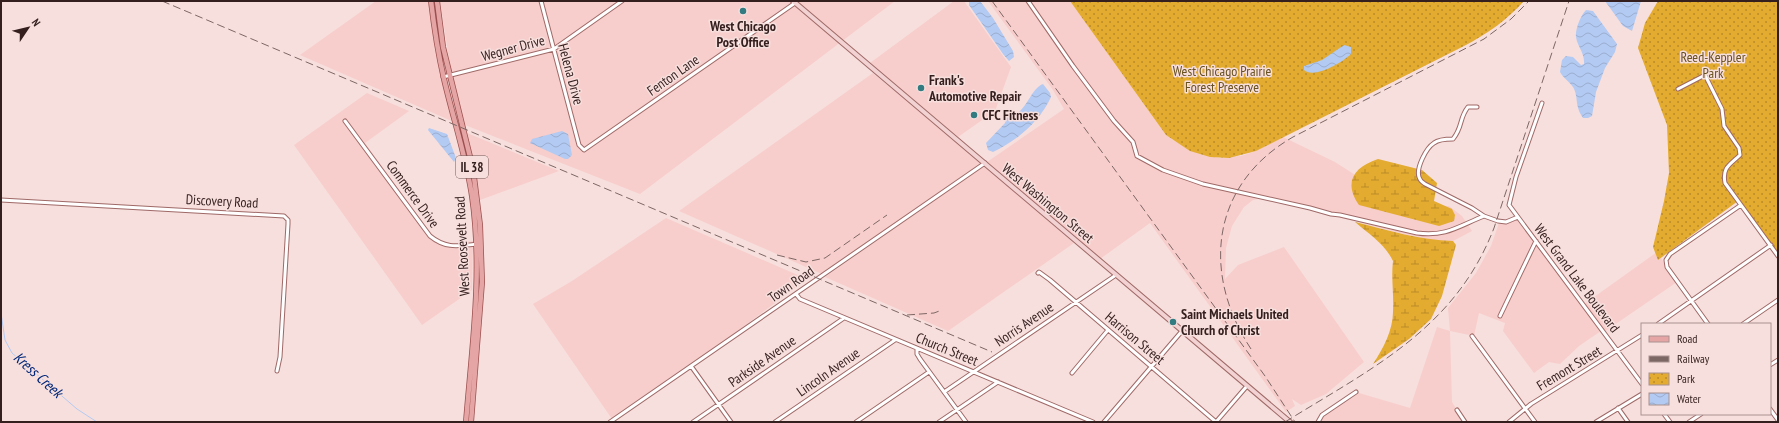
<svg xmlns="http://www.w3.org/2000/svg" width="1779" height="423" font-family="'PT Sans Narrow',sans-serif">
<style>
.built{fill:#f7cecb}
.wetland{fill:url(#wetland-marsh)}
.park{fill:url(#park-dots)}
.water{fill:url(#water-waves)}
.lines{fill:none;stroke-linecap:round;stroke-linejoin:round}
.stream{stroke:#b3caf2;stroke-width:1}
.minor-casing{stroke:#9e6967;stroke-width:5}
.secondary-casing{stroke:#9e6967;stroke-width:6}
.primary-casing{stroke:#9b4f4e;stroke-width:6}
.minor{stroke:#fff;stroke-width:3}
.secondary{stroke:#f2d2d2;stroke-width:4}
.primary{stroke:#e5a5a4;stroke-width:4.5}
.rail{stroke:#7d6765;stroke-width:1;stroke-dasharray:8 4;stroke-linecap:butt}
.poi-dot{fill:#327b80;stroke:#f7dfdd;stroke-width:1.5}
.labels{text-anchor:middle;stroke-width:3;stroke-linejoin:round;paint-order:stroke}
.shield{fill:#f7dfdd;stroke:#6e5957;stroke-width:1}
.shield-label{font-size:13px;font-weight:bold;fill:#341f1e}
.poi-label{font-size:14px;font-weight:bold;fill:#341f1e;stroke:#f7dfdd;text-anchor:start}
.street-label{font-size:14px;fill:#341f1e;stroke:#f7dfdd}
.park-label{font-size:14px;fill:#68501f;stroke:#f7dfdd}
.water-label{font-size:15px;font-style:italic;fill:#00277a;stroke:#f7dfdd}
</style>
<defs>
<pattern id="wetland-marsh" width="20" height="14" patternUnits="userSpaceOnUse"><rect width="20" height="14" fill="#e3ab30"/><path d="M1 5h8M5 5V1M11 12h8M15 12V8" fill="none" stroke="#b98b28"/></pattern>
<pattern id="park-dots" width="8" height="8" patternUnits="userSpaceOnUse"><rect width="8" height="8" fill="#e3ab30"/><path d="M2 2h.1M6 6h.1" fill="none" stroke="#b98b28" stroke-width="1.8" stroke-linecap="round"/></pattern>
<pattern id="water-waves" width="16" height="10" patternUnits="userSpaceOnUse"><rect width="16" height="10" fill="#b3caf2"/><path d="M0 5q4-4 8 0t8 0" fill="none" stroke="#9badcf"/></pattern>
</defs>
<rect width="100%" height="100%" fill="#f7dfdd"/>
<path class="built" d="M376 1H429L439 67 454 122 300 55Z
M440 1H895L640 194 465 125 451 72Z
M954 1H964L1011 67 995 111 958 137 870 63Z
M988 1H1070L1166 135 1173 140 1200 154 1219 158 1241 156 1256 151 1283 137 1335 162 1363 180 1416 209 1449 206 1462 216 1472 231 1453 241H1439L1404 234 1263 198 1253 200 1244 207 1232 226 1226 248 1225 279 1238 265 1284 247 1364 362 1326 394 1301 405 1292 399 1295 406 1286 412 1150 223 1100 259 987 162 1064 109 1053 90Z
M873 73 981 163 822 274 679 211Z
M367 93 409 111 365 143 429 231 439 240 451 244 473 241 472 290 422 325 294 145Z
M467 133 559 171 480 200Z
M984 166 1074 243 948 331 825 277Z
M666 218 807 279 715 348 612 419 533 304 572 281Z
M1518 219 1601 331 1579 346 1560 364 1549 362 1534 373 1503 331 1505 323 1479 313 1474 336 1450 331 1452 402 1464 422H1320L1323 417 1359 393 1410 408 1437 327 1450 331 1448 308 1476 273 1491 246 1499 223H1506Z
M1657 252 1677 282 1604 332 1583 305Z"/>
<path class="wetland" d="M1378 159 1422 170 1437 183 1434 201 1452 209 1455 215 1454 221 1439 226 1359 205C1343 182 1354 167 1378 159Z
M1355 222C1387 230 1420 240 1453 241L1456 245 1442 296 1431 319 1409 339 1373 364C1383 349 1393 330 1393 312 1394 295 1391 278 1393 261 1385 244 1369 234 1355 222Z"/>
<path class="park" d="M1070 1H1524C1507 20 1487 34 1464 46L1256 151 1229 158 1210 157 1190 151 1166 135Z
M1658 1H1778V256L1738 201 1658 260 1653 247 1664 201 1669 173 1667 125 1638 48 1645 23Z"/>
<path class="water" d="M980 1 993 18 1013 51 1014 57 1009 61 1003 54 969 5V1Z
M1605 1H1641L1632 31 1623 26Z
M1586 10 1593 11 1617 44 1615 52 1605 68 1596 92 1592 116 1588 118H1583C1574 105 1579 97 1573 87 1569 81 1563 78 1560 72L1562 60 1566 56 1573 57 1581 65 1584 64C1585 53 1577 46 1576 37 1575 29 1581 15 1586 10Z
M1344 45 1351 47V54C1342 63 1314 79 1304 70V66L1322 60Z
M1043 84 1050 93 1051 97C1040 121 1017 141 993 152L988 150 986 143 1005 123 1007 115C1010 114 1013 115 1016 114 1028 107 1031 89 1043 84Z
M429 128 447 134 456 158 454 162 428 130Z
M562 131 568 134 572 155 568 159H565L530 143 532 139Z"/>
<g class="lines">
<path class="stream" d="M1 313 5 340 12 353 77 409 97 422"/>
<g class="minor-casing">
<path id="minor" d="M541 1 579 145 584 150 795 3
M1028 1 1073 66 1114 121 1133 142 1137 156 1163 170 1203 184 1310 208 1331 214 1340 215 1417 233C1446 237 1459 226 1484 216
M443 77 554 49 622 1
M1678 89 1705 75 1722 109 1724 126 1739 148 1740 155C1730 165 1722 167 1725 183L1778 256
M1542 103 1516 177 1509 205 1642 384
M1477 107H1468C1459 118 1463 127 1453 139 1447 139 1439 139 1434 143 1426 148 1416 168 1419 177 1420 181 1422 182 1425 184L1472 208 1484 216 1498 221 1506 222 1518 217
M345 121 430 236C446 249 458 246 478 244
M1 200 284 216 288 220V224L280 357 277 371
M1038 273 1039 272 1050 280 1216 422
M796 294 800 299 1093 422
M1500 316 1536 241
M1658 324 1771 245
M1708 324 1667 267 1666 260 1670 254 1741 205
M1743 324 1778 300
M1472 336 1535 422
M917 349V354L920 359 966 422
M1770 365 1778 360
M691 366 731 422
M1072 373 1108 330
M944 392 1116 275
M1618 408 1628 422
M1770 409 1778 420
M1457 410 1465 422
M1664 414 1670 422
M610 422 985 163
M693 422 844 318
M775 422 895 340
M856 422 929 372
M939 422 998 382
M1104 422 1182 331
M1216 422 1247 386
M1318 422 1322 415 1356 392
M1509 422 1531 404 1642 335
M1596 422 1642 394
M1689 422 1701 414"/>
</g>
<g class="secondary-casing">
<path id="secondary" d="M793 1 1290 422"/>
</g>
<g class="primary-casing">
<path id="primary" d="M431 1C434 27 438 53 444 79 453 118 466 156 472 196 483 271 472 347 466 422
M437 1 443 47 473 169 480 225 482 282 471 422"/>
</g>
<use href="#minor" class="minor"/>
<use href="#secondary" class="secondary"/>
<use href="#primary" class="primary"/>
<path class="rail" d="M162 1 992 352
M992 1 1265 376 1295 422
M777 255 806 262 825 258 887 215
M907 315 934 313 942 310
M1251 349C1201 273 1211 184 1293 137L1484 39 1511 19 1529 1
M1285 422C1372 368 1455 329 1494 228L1569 1"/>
</g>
<g class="poi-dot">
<circle cx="743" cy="11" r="4"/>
<circle cx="921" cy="88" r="4"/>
<circle cx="974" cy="115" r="4"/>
<circle cx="1173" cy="322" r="4"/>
</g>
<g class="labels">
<rect class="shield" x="456" y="156" width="32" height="22" rx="3"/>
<g class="shield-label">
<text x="472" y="172">IL 38</text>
</g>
<g class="poi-label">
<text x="743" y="31" text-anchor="middle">West Chicago<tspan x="743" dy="16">Post Office</tspan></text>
<text x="929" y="85">Frank's<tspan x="929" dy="16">Automotive Repair</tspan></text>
<text x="982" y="120">CFC Fitness</text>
<text x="1181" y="319">Saint Michaels United<tspan x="1181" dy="16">Church of Christ</tspan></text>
</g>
<g class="street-label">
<text transform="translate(513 48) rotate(-15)" y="5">Wegner Drive</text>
<text transform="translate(571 74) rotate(75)" y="5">Helena Drive</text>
<text transform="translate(673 75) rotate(-35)" y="5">Fenton Lane</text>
<text transform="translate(413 194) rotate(54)" y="5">Commerce Drive</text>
<text transform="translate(222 201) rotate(3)" y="5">Discovery Road</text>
<text transform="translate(1048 203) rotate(40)" y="5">West Washington Street</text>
<text transform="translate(462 246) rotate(-93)" y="5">West Roosevelt Road</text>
<text transform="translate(1577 278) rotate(53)" y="5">West Grand Lake Boulevard</text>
<text transform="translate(791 284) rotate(-35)" y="5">Town Road</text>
<text transform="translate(1024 324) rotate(-34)" y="5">Norris Avenue</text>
<text transform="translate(1135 338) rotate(40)" y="5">Harrison Street</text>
<text transform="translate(947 349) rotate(22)" y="5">Church Street</text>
<text transform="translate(762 361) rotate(-35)" y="5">Parkside Avenue</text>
<text transform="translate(1569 368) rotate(-31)" y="5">Fremont Street</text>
<text transform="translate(828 372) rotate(-35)" y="5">Lincoln Avenue</text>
</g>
<g class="park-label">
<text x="1713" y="62">Reed-Keppler<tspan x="1713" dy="16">Park</tspan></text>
<text x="1222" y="76">West Chicago Prairie<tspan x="1222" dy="16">Forest Preserve</tspan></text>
</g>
<g class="water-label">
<text transform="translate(38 375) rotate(42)" y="5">Kress Creek</text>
</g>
</g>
<rect width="1779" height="423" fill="none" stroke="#341f1e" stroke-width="4"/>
<rect x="1641" y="323" width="130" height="92" fill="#f7dfdd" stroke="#a99291"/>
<rect x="1649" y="336" width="20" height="6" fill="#e5a5a4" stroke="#a99291"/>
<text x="1677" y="343" font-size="12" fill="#341f1e">Road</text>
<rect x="1649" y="356" width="20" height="6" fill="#7d6765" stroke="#a99291"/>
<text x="1677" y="363" font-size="12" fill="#341f1e">Railway</text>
<rect x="1649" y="373" width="20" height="12" fill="url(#park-dots)" stroke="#a99291"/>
<text x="1677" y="383" font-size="12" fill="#341f1e">Park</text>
<rect x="1649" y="393" width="20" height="12" fill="url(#water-waves)" stroke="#a99291"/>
<text x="1677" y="403" font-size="12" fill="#341f1e">Water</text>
<g transform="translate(28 28) rotate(55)" stroke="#f7dfdd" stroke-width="3" paint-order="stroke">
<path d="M0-3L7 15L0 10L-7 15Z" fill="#341f1e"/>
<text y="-6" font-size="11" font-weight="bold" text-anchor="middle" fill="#341f1e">N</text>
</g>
</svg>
